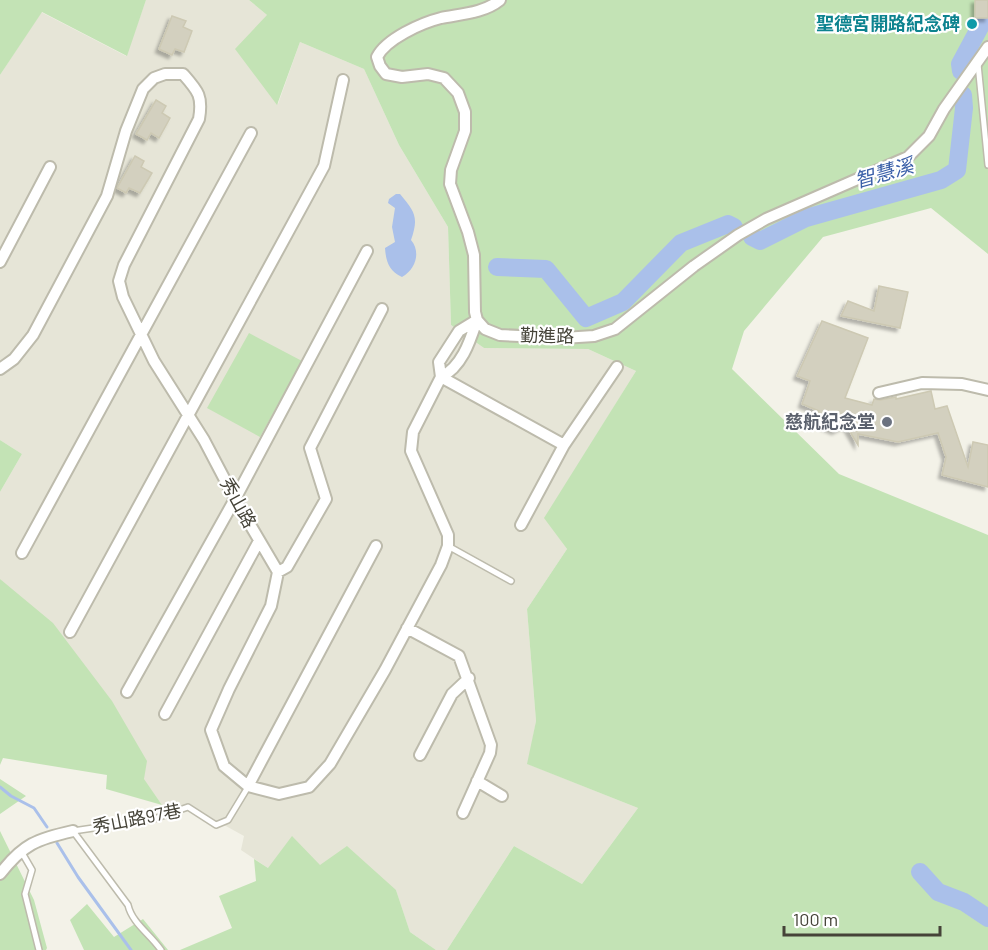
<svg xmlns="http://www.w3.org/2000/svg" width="988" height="950" font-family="Barlow,'Noto Sans TC',sans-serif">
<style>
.residential{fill:#e6e5d7}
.green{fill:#c3e3b5}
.water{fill:#aac0ea}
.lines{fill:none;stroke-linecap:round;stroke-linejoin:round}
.stream{stroke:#aac0ea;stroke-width:3}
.river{stroke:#aac0ea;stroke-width:18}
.building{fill:#d3d0bf;stroke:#cdc9b3;stroke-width:1.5;filter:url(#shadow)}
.lane-casing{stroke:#bdbbac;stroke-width:8}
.street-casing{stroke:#bdbbac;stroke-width:14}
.lane{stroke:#fff;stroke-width:5}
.street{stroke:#fff;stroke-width:10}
.culture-dot{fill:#0f9aa8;stroke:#fff;stroke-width:2}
.worship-dot{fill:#6b7280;stroke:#fff;stroke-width:2}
.labels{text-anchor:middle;stroke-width:4.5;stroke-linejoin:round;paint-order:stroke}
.culture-label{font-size:18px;font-weight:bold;fill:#0d838f;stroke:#fff;text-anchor:end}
.street-label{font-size:18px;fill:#454338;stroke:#fff}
.worship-label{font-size:18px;font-weight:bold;fill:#5b616d;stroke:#fff;text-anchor:end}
.water-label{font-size:20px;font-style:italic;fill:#3a5fa8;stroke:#fff}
</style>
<defs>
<filter id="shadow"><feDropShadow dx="-3.5" dy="3.5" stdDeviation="1.5" flood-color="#0004"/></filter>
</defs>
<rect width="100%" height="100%" fill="#f3f2e8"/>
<path class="residential" d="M146 0H249L267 15 278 104 300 42 364 69 399 145 448 227 451 325 484 348 588 349 636 371 545 518 567 549 527 609 536 721 528 764 638 808 582 884 514 846 447 950H436L410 932 396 890 320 865 268 868 241 850 244 836 215 820 203 819 179 805H162L0 579V492L22 454 0 440V75L41 12 126 56Z"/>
<path class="green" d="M0 0H146L127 56 42 12 0 75Z
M249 0H988V254L931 208 823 237 744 331 732 369 839 474 988 535V950H447L514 846 582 884 638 808 527 764 536 721 527 609 567 549 544 518 636 371 588 349 484 348 451 325 448 227 399 145 364 69 300 42 277 105 235 49 267 15Z
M249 333 302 361 260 437 207 408Z
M0 440 22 454 0 492Z
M0 579 53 623 112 701 147 761 144 779 162 805 106 789 107 775 3 758 0 765Z
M0 779 26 796 0 814Z
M0 831 34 900 47 948 46 950H0Z
M292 836 320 865 347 846 396 890 410 932 436 950H180L232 928 219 896 256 881 254 859 268 868Z
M87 904 114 937 143 919 168 950H84L70 920Z"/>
<path class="water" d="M396 194H400C415 212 419 217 411 240 421 252 416 269 402 277 389 271 386 262 385 248L395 242 392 227 395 208 388 203 389 199Z"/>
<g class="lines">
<path class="stream" d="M0 787 11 796 34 808 47 827
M57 843 78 877 131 950"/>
<path class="river" d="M961 71 960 64 988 12
M752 237 760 241 806 218 941 180 957 170 964 108 963 95
M497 267 546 269 586 318 623 302 681 243 728 224 734 227
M920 872 938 892 964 902 988 918"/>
</g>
<path class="building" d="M975 0H988V18H975Z
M172 16 186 21 183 27 192 31 184 52 175 49 172 55 159 49Z
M156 100 166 106 162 113 170 118 159 138 151 133 147 140 136 134Z
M135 156 144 161 141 167 152 173 140 193 129 188 126 193 117 188Z
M879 286 908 292 900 328 841 316 848 301 874 311Z
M822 321 868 338 845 398 872 405 874 399 880 400 896 397V399L931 391 935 409 947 406 968 467 973 442 988 445V487L942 475 946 457 938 433 898 442 858 434V445L846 425 835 431 820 424 816 418 819 411 802 404 810 381 797 376Z"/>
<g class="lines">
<g class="lane-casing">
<path id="lane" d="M978 64 988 165
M448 546 511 581
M21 851 32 870 25 894 39 950
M161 950C150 934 132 923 128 905L73 831 154 819 188 807 216 825 228 820 248 787"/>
</g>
<g class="street-casing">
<path id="street" d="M500 0C484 13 461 14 441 18 421 23 386 39 377 57L380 66 386 74 402 77 428 74 444 78 458 93 465 112V131L451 170 450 184 468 232 474 255 475 312 477 320 485 329 500 335 563 338 594 336 615 329 694 266 738 235 766 219 908 157 929 136 944 109 988 47
M0 262 50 167
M0 369 14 359 33 335 107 196 126 131 143 89 154 78 165 74H183C198 91 203 96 199 119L124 265 119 281 123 297 154 361 204 440 235 499 278 572 271 606 229 689 211 730 224 766 248 786 279 794 309 787 330 764 385 670 441 565 448 546V535L411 451 413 432 441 377 439 362 459 331 477 320
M441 377 564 445
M441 377C462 367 470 341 477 320
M879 393 922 383 962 384 988 390
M521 525 564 445 617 367
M22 553 251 133
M278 572 287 567 326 499 310 448 382 309
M407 628 459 656 491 745 490 753 463 813
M70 632 324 166 343 80
M127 692 235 499 367 251
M165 714 259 541
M420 755 452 694 469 678
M477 781 502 796
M248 786 376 546
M0 874C23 844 37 839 73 831"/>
</g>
<use href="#lane" class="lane"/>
<use href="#street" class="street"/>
</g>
<circle class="culture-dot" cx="972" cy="24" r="6"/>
<circle class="worship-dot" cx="887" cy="422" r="6"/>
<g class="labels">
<g class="culture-label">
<text x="960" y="30">聖德宮開路紀念碑</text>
</g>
<g class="street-label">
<text transform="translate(547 336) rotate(1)" y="6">勤進路</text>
<text transform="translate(238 503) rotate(61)" y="6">秀山路</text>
<text transform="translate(137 819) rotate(-11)" y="6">秀山路97巷</text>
</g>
<g class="worship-label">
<text x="875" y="428">慈航紀念堂</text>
</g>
<g class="water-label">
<text transform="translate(884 173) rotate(-16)" y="7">智慧溪</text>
</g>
</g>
<path d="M784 926v9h156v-9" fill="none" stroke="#454338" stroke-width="3"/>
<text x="793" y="926" font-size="18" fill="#454338" stroke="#ffffff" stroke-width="4.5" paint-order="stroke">100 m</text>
</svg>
